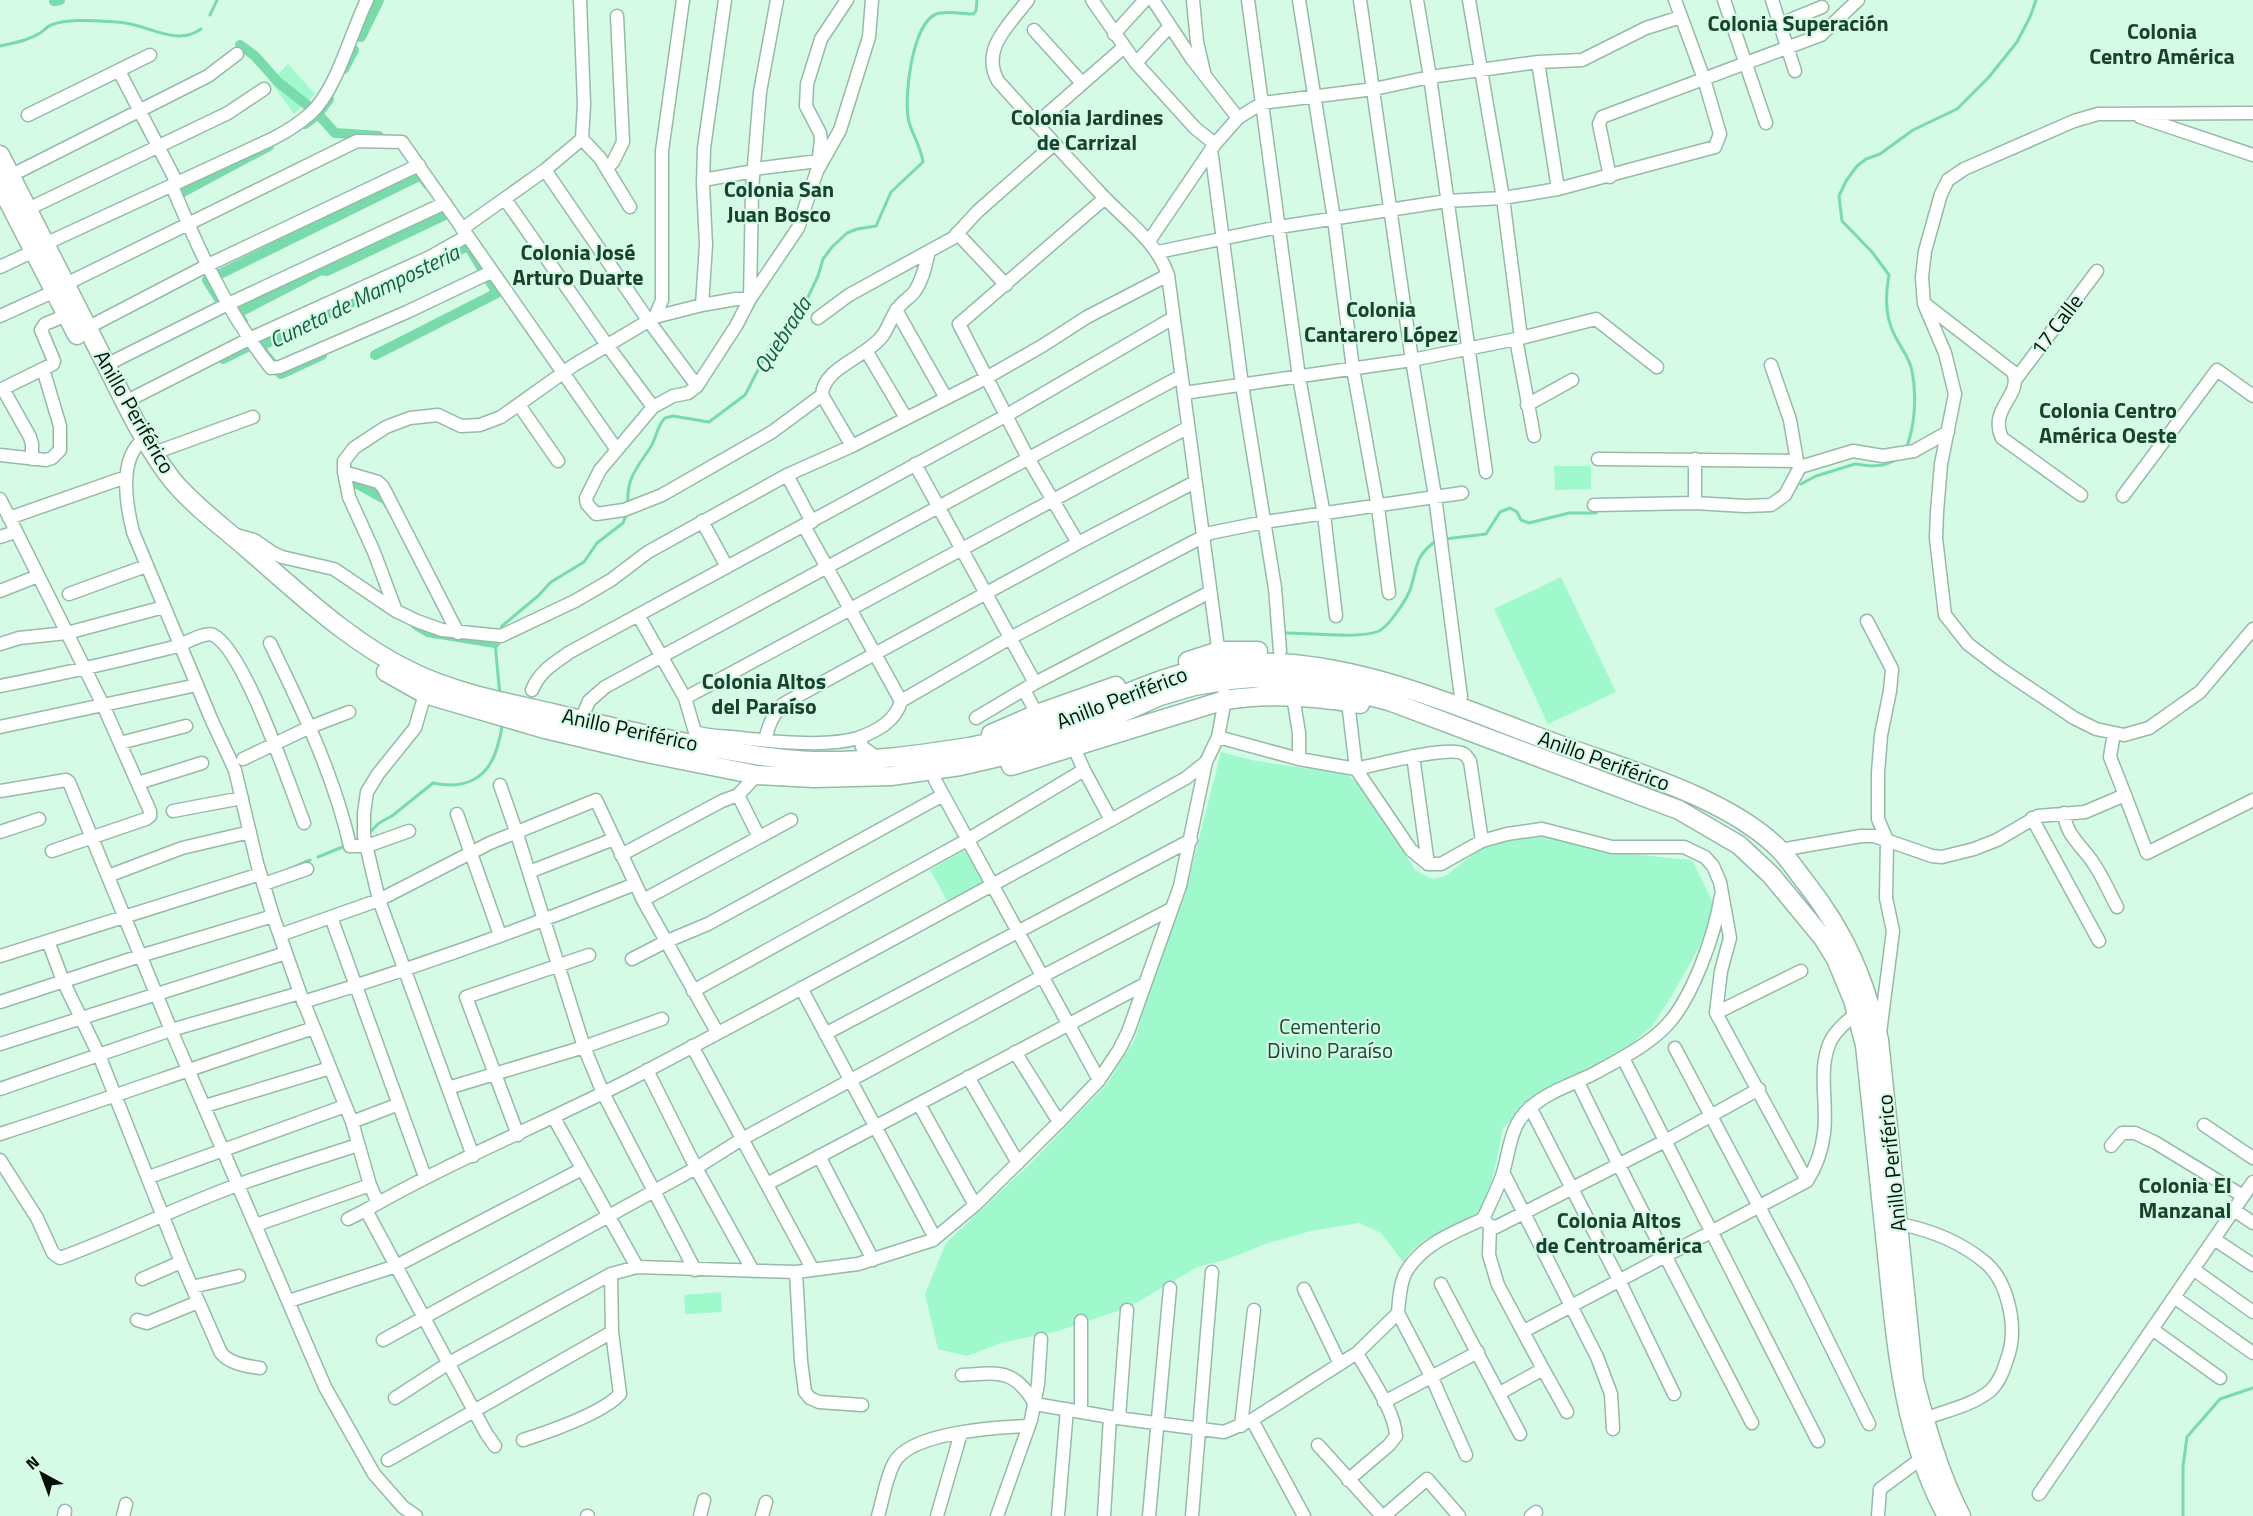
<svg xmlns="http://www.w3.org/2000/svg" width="2253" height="1516" font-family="'Titillium Web',sans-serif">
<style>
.green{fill:#a0f9cc}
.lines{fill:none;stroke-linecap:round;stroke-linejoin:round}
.stream{stroke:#79dbab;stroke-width:3}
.canal{stroke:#79dbab;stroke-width:10}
.minor-casing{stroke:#97baa7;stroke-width:15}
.highway-casing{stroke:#97baa7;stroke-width:21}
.minor{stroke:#fff;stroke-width:12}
.highway{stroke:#fff;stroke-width:18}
.labels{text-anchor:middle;stroke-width:4.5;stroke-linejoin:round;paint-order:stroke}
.street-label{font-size:21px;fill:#040f09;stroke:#d5fae6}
.park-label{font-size:21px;fill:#1d4733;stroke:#d5fae6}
.neighbourhood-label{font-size:22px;font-weight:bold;fill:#16422e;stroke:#d5fae6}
.water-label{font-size:22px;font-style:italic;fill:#146041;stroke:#d5fae6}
</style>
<rect width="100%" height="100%" fill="#d5fae6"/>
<path class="green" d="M288 64 315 94 294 114 271 82Z
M1554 466H1591V489L1555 490Z
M1561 577 1616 692 1548 724 1494 609Z
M1221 752 1256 761 1345 774 1357 782 1366 793 1416 871 1433 879 1445 876 1486 845 1519 838 1543 836 1609 852 1692 860 1712 901V924L1671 997 1652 1026 1631 1044 1532 1099 1503 1128 1496 1163 1487 1199 1479 1214 1426 1239 1412 1250 1403 1262 1381 1233 1359 1223 1311 1231 1268 1243 1225 1260 1197 1267 1129 1307 1058 1331 1001 1343 967 1356 938 1349 925 1294 946 1243 1030 1164 1107 1084 1135 1039 1151 986 1185 894Z
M965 850 984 884 949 904 930 870Z
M721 1292 722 1312 685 1314 684 1295Z"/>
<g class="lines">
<path class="stream" d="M210 15 217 0
M0 46C13 43 28 41 40 33 44 31 46 27 51 25 70 18 96 21 116 22 145 22 175 48 201 29
M1906 449C1915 426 1917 395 1912 371 1910 359 1902 349 1896 338 1885 319 1885 296 1889 275L1872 252 1842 221 1839 196 1846 181 1857 166 1866 159 1880 154 1913 130 1957 109 1989 77 2017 42 2030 17 2036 0
M1801 484 1816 476 1855 464 1871 466 1883 465 1896 460
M628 505C626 478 637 468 650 448 657 438 656 427 665 418L673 416 709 422 745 395 771 345 808 297 818 276 823 259 832 247 847 233 857 229 876 226 891 192 923 162C921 147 913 136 909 122 903 99 912 24 936 14 946 10 962 14 973 14L976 11 977 0
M1445 539 1486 534 1500 512 1510 508 1517 512 1521 520 1529 523 1569 513H1596
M500 632 502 626 538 596 551 582 584 562 597 543 623 523 628 511
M1286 633C1307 633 1361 639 1379 631 1389 626 1408 598 1411 587 1418 564 1415 556 1437 540
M496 640 495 643 500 695
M367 835 379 823 392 816 433 783C464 790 488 779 497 748 499 740 502 732 502 724
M318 857 345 846
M287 870 310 860
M2183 1516V1466L2187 1437 2220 1399 2253 1388"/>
<path class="canal" d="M54 1 60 0
M361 37 379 0
M240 45 255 56 278 82 312 109
M344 69 354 50
M317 113 335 133 379 136
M305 124 318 114 329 99
M179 194 269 146
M218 275 421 175 427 184
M207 280 221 302
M243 322 238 313 321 270 327 271 447 214
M322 355 281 374 259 347 468 246
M375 355 497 293 467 244
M223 359 247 347
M348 469 352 481 386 500 390 506
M416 625 428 632 495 643"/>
<g class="minor-casing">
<path id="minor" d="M1028 0C1010 24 980 49 998 81 1032 119 1066 157 1101 194 1125 220 1156 240 1168 275L1219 655
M1092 0 1136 63 1195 128 1215 144
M1153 0 1192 59 1238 118
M1193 0 1197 42 1204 72
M1248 0 1299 377 1324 515 1336 616
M1299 0 1334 219 1353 369 1378 507 1389 593
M1360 0 1412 360 1435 496 1461 697
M1417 0 1430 77 1486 472
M1724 0 1766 123
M1772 0 1795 71
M1780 24 1822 7
M1034 30 1082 83
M1114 34 1145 0
M1538 62 1558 189
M1136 63 1170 26
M119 71 175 179 172 186C198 249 228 314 271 368L280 367 407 312 491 272
M2253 113 2098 114 2074 121 1964 169 1948 180 1941 194 1925 251 1922 277 1924 304 1945 353 1955 394 1941 464 1937 512 1936 538 1945 615 1968 644 2001 669 2074 718 2096 729 2124 735 2149 728 2200 692 2253 629
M28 115 150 55
M2140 117 2253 155
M1036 124 1124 47
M582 139 600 158 630 207
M1211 149 1242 385 1275 588 1280 651
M818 164 821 140 820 133 806 106 807 84 821 39 847 0
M607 168 613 162 623 142 617 16
M754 169 818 161
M545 170 648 320 697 386
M10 176 208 76 237 54
M1610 177 1599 124 1602 117 1821 35 1858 0
M703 180 754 171
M505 199 607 345 653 407
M28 209 228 113 264 89
M462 229 545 170 582 139 584 104 580 0
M957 233 1006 285
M1149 241 1215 144 1238 118 1262 103 1374 89 1430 77 1538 62 1582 60 1646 28 1681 17
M45 244 272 139C286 132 300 123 311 113 337 89 351 32 367 0
M1158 252 1279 227 1447 201 1503 198 1558 189 1715 147 1720 134 1704 79 1675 0
M0 267 34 251
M66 284 357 141 402 142 617 450
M750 299 752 190 760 92 777 0
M1925 304 2013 372C2023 396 1988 408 2002 438L2081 495
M702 305 706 245 703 184 704 148 725 0
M896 310 946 398
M0 316 55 291
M655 317 662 300V151L683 0
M818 318 849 295 953 238 978 211 1054 144
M87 328 208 265 419 165
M1521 338 1596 319 1657 367
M1516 339 1534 436
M867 352 906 418
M106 365 226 305 445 203
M1771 365 1790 420 1797 461 1799 466
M2016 379 2097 271
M3 389 30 437 32 444V459
M0 390 53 364 54 361 41 330 45 324 67 315
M1184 393 1412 360 1521 338 1503 198 1469 0
M822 395C823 367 868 357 883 335 888 328 891 318 896 311 901 302 910 298 915 291 923 279 926 264 929 251
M125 402 249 339 430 257 467 236
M519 405 558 461
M1527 405 1572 380
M144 439C118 458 126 504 133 532L212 721 235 770 257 863 273 916 300 993 352 1122 370 1185 378 1203
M852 446 822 395 772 432 662 495 624 510 596 514 587 504 586 498 600 470 653 407 673 396 688 393 697 386 736 326 750 299 798 228 817 171 840 130 869 37 872 0
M154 453 253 417
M0 455 46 460 52 458 60 450V426L43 369
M1598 459 1797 461
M1695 459V503
M915 464 1035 683
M344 472 349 497 374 552 396 611
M787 475 812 522
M2123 496 2217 370 2253 396
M0 499 103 705 150 811V816L146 819 52 851
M1594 505 1695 503 1745 506 1771 505 1785 495 1800 467 1853 451 1883 456 1914 451 1948 432
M9 518 126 477
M702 521 727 567
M804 526 901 701
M236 535 254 540 273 553 282 557 334 569 396 611 417 621 442 630 501 636 575 601 611 580 648 552 787 475 852 446 986 378 1042 346 1087 317 1168 275
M0 537 15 532
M1078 543 1028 458 959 324 1105 198
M0 591 38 576
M69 594 146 566
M638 615 685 698 695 732C707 736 720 736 732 737 767 741 825 748 858 738 877 731 896 721 901 701L1010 638 1210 533 1265 522 1462 493
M1867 621 1892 669 1890 691 1881 735 1878 773V819L1887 840 1886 898 1893 931 1880 1033
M458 633 383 487 378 482 344 472V461L354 448 386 427 410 418 438 415 461 426 480 425 501 417 574 365 655 317 702 305 736 299H750
M270 643C302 709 334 775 350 846H367L409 831
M0 644 19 638 67 633 164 607
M0 686C57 675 114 662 170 648 181 646 204 631 213 635 244 649 290 787 304 823
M532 690C540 671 554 663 570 652L1007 415 1173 318
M1024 690 1037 714
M425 694 415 728 378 774 367 792 364 813V836L379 900 473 1156
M1293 696 1299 733V759
M685 698 1187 428
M1348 702 1356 769
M976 718 1035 683 1210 592
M581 720 589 701 605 687 1181 376
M0 727 197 685
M860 737 862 747 879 759
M1218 737 1299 759 1356 769 1411 850 1428 864H1441L1482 841 1507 834 1542 829 1612 847H1684L1705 857 1713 866 1720 882 1730 938 1721 971 1716 1013 1807 1181
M765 740C769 725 772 715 783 704L1078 543 1195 482
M120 743 186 726
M1413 756 1428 864
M243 759 310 727 349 712
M1356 769C1375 765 1449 745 1464 754 1465 754 1469 760 1470 761L1482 841
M1084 770 1111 820
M935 780 1099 1080
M138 783 202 763
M500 785 516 831 584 1047 603 1093 695 1270
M0 791 66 780 69 782 171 1030 325 1387 374 1474 403 1507 416 1516
M738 795 759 837
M2125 795 2147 853 2253 800
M173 811 242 798
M2064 813C2066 835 2080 844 2092 861 2102 875 2109 892 2117 907
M457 814 500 935
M2032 818 2099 941
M0 832 39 819
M1780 850 1861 836H1874L1932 856 1942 857 1974 849 1997 840 2038 816 2085 812 2125 795 2110 757 2114 733
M621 855 722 801 738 795 757 775
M529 872 614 839
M108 876 182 848 250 832
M264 884 307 869
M643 900 791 820
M331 917 425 1177
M280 935 379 900 490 843 596 800 643 900 717 1032
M48 941 63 981 99 1055 181 1262 221 1353C230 1364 247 1366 260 1368
M0 956 260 874
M632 959 665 942 708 924 943 795
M801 988 935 1238
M693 991 967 840 1084 770 1074 748
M0 1002 140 956 273 916
M303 1002C415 968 526 928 635 884
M1716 1013 1801 971
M825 1034 1191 840
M0 1044 286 953
M692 1046 813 1270
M1675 1048 1799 1282 1869 1424
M1015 1052 1059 1122
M1623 1058 1818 1441
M647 1070 696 1168 753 1271
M968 1077 1018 1163
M1578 1082C1633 1197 1694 1310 1752 1423
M448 1088 584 1047 662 1019
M0 1089 171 1030 300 993
M919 1104 975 1205
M205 1106 330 1068
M1530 1107 1619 1280 1674 1394
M554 1118 637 1267
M352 1122 399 1104
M2204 1125 2253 1158
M0 1134C105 1100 209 1062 314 1028
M518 1135 466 997 589 955
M2111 1146 2122 1133H2135L2156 1143 2243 1196
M819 1156 873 1260
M0 1160 37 1218 53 1253 60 1258C121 1236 179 1206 240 1184 279 1170 318 1158 358 1145
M1503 1172 1597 1357 1611 1394 1613 1429
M149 1177 345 1106
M767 1184 1145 984
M2234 1210 2253 1223
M348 1219 366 1210
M1483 1219 1490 1226 1496 1227 1667 1140 1759 1089
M1899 1224C1931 1230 1961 1242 1986 1263 2008 1282 2017 1326 2009 1353 2005 1366 2001 1380 1991 1390 1974 1405 1945 1411 1924 1419
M256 1225 370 1185
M1490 1226 1489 1255 1498 1285 1543 1369 1500 1393
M2214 1239 2253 1265
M2193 1269 2253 1312
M796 1272 801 1361 805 1392 810 1398 819 1402 862 1405
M142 1279 181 1262
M1441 1284 1520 1434
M192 1287 239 1276
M1304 1289 1340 1364
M2174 1297 2253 1353
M289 1301 396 1266 582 1169
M1398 1313 1432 1378 1466 1455
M137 1320 147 1323 198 1302
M2152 1329 2220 1378
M1524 1331 1807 1181C1816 1167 1822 1150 1824 1133 1828 1103 1817 1068 1831 1040 1837 1029 1848 1020 1857 1013
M383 1340 696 1168 742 1139 1041 977 1171 909
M1543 1369 1567 1412
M962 1375C999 1373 1014 1368 1035 1404L1110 1417 1224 1432 1252 1420 1357 1353 1398 1313C1399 1300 1400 1283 1406 1272 1422 1244 1455 1232 1483 1219 1490 1204 1498 1188 1503 1173 1510 1149 1510 1124 1531 1107 1549 1091 1574 1084 1595 1073 1618 1060 1645 1047 1664 1028 1692 1001 1715 934 1721 896
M395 1398 449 1363 611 1274 637 1267 796 1272 858 1264 933 1240 975 1205 1059 1122 1099 1080 1119 1050 1128 1032 1180 886 1206 762 1218 737 1225 700 1224 694
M1384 1402 1478 1352
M1081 1411V1321
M1119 1418 1127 1310
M1252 1420 1304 1516
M1241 1426 1254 1310
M523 1440C548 1432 603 1413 620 1394L612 1332 611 1274
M1318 1445 1382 1516
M495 1446 486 1433 366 1210C451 1161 543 1124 631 1079 792 995 952 907 1111 820L1186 778 1206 762
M388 1460 612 1332
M1348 1480 1389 1445 1396 1436C1395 1411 1369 1375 1357 1353
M2039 1494 2253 1182
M64 1516 65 1511
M123 1516 126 1504
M587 1516H588
M700 1516 704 1500
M762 1516 766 1502
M878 1516C883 1499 886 1478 894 1463 910 1432 998 1427 1029 1426
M937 1516 961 1433
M997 1516 1031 1420 1038 1384 1041 1339
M1058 1516 1067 1409
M1104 1516 1110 1417
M1149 1516 1170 1288
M1192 1516 1212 1272
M1384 1516 1427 1479 1459 1516
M1531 1516 1536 1512
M1878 1516 1880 1489 1922 1458"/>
</g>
<g class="highway-casing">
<path id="highway" d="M0 155 125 402C139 430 154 457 173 481 195 507 224 528 249 550 301 595 352 644 414 673 455 693 508 703 552 713 606 726 659 738 713 748 747 754 781 760 815 761 867 762 918 755 969 747 1000 741 1029 734 1058 722 1119 698 1177 666 1243 663 1353 657 1459 708 1560 745 1628 770 1730 798 1781 851 1790 861 1798 873 1806 883 1846 934 1864 978 1879 1040L1914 1380C1926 1426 1939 1474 1961 1516
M0 185 77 335
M1188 661 1219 651H1258
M386 672 425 694 545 729 642 752 757 775 814 778 891 776 960 766 1012 754 1072 735 1160 696 1194 686 1230 680 1253 678 1319 685 1354 692 1389 701 1679 810 1739 845 1771 875 1823 938 1836 959 1853 1000 1865 1045C1872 1115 1880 1184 1887 1254 1896 1343 1903 1436 1947 1516
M991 734 1037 714 1116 686
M1011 766 1225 700C1270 693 1315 696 1360 704"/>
</g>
<use href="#minor" class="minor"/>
<use href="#highway" class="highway"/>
</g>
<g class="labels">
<g class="street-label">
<text transform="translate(2057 325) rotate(-53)" y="7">17 Calle</text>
<text transform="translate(134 412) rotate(60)" y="7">Anillo Periférico</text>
<text transform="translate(1122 698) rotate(-21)" y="7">Anillo Periférico</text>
<text transform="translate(630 730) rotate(12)" y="7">Anillo Periférico</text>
<text transform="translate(1604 761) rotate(20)" y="7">Anillo Periférico</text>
<text transform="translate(1892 1163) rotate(-96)" y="7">Anillo Periférico</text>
</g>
<g class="park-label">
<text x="1330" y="1034">Cementerio<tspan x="1330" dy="24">Divino Paraíso</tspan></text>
</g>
<g class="neighbourhood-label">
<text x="1798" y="31">Colonia Superación</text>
<text x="2162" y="39">Colonia<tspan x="2162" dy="25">Centro América</tspan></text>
<text x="1087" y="125">Colonia Jardines<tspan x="1087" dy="25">de Carrizal</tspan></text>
<text x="779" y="197">Colonia San<tspan x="779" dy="25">Juan Bosco</tspan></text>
<text x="578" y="260">Colonia José<tspan x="578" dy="25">Arturo Duarte</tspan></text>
<text x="1381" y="317">Colonia<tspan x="1381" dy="25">Cantarero López</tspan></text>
<text x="2108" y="418">Colonia Centro<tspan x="2108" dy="25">América Oeste</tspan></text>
<text x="764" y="689">Colonia Altos<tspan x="764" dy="25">del Paraíso</tspan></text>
<text x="2185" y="1193">Colonia El<tspan x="2185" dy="25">Manzanal</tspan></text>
<text x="1619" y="1228">Colonia Altos<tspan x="1619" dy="25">de Centroamérica</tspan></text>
</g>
<g class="water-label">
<text transform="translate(364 296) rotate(-26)" y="8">Cuneta de Mamposteria</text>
<text transform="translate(782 335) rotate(-57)" y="8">Quebrada</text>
</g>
</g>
<g transform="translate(42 1474) rotate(319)" stroke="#d5fae6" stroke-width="4.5" paint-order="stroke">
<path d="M0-4.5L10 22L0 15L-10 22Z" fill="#040f09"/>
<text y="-9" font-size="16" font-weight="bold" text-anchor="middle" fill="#040f09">N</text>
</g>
</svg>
